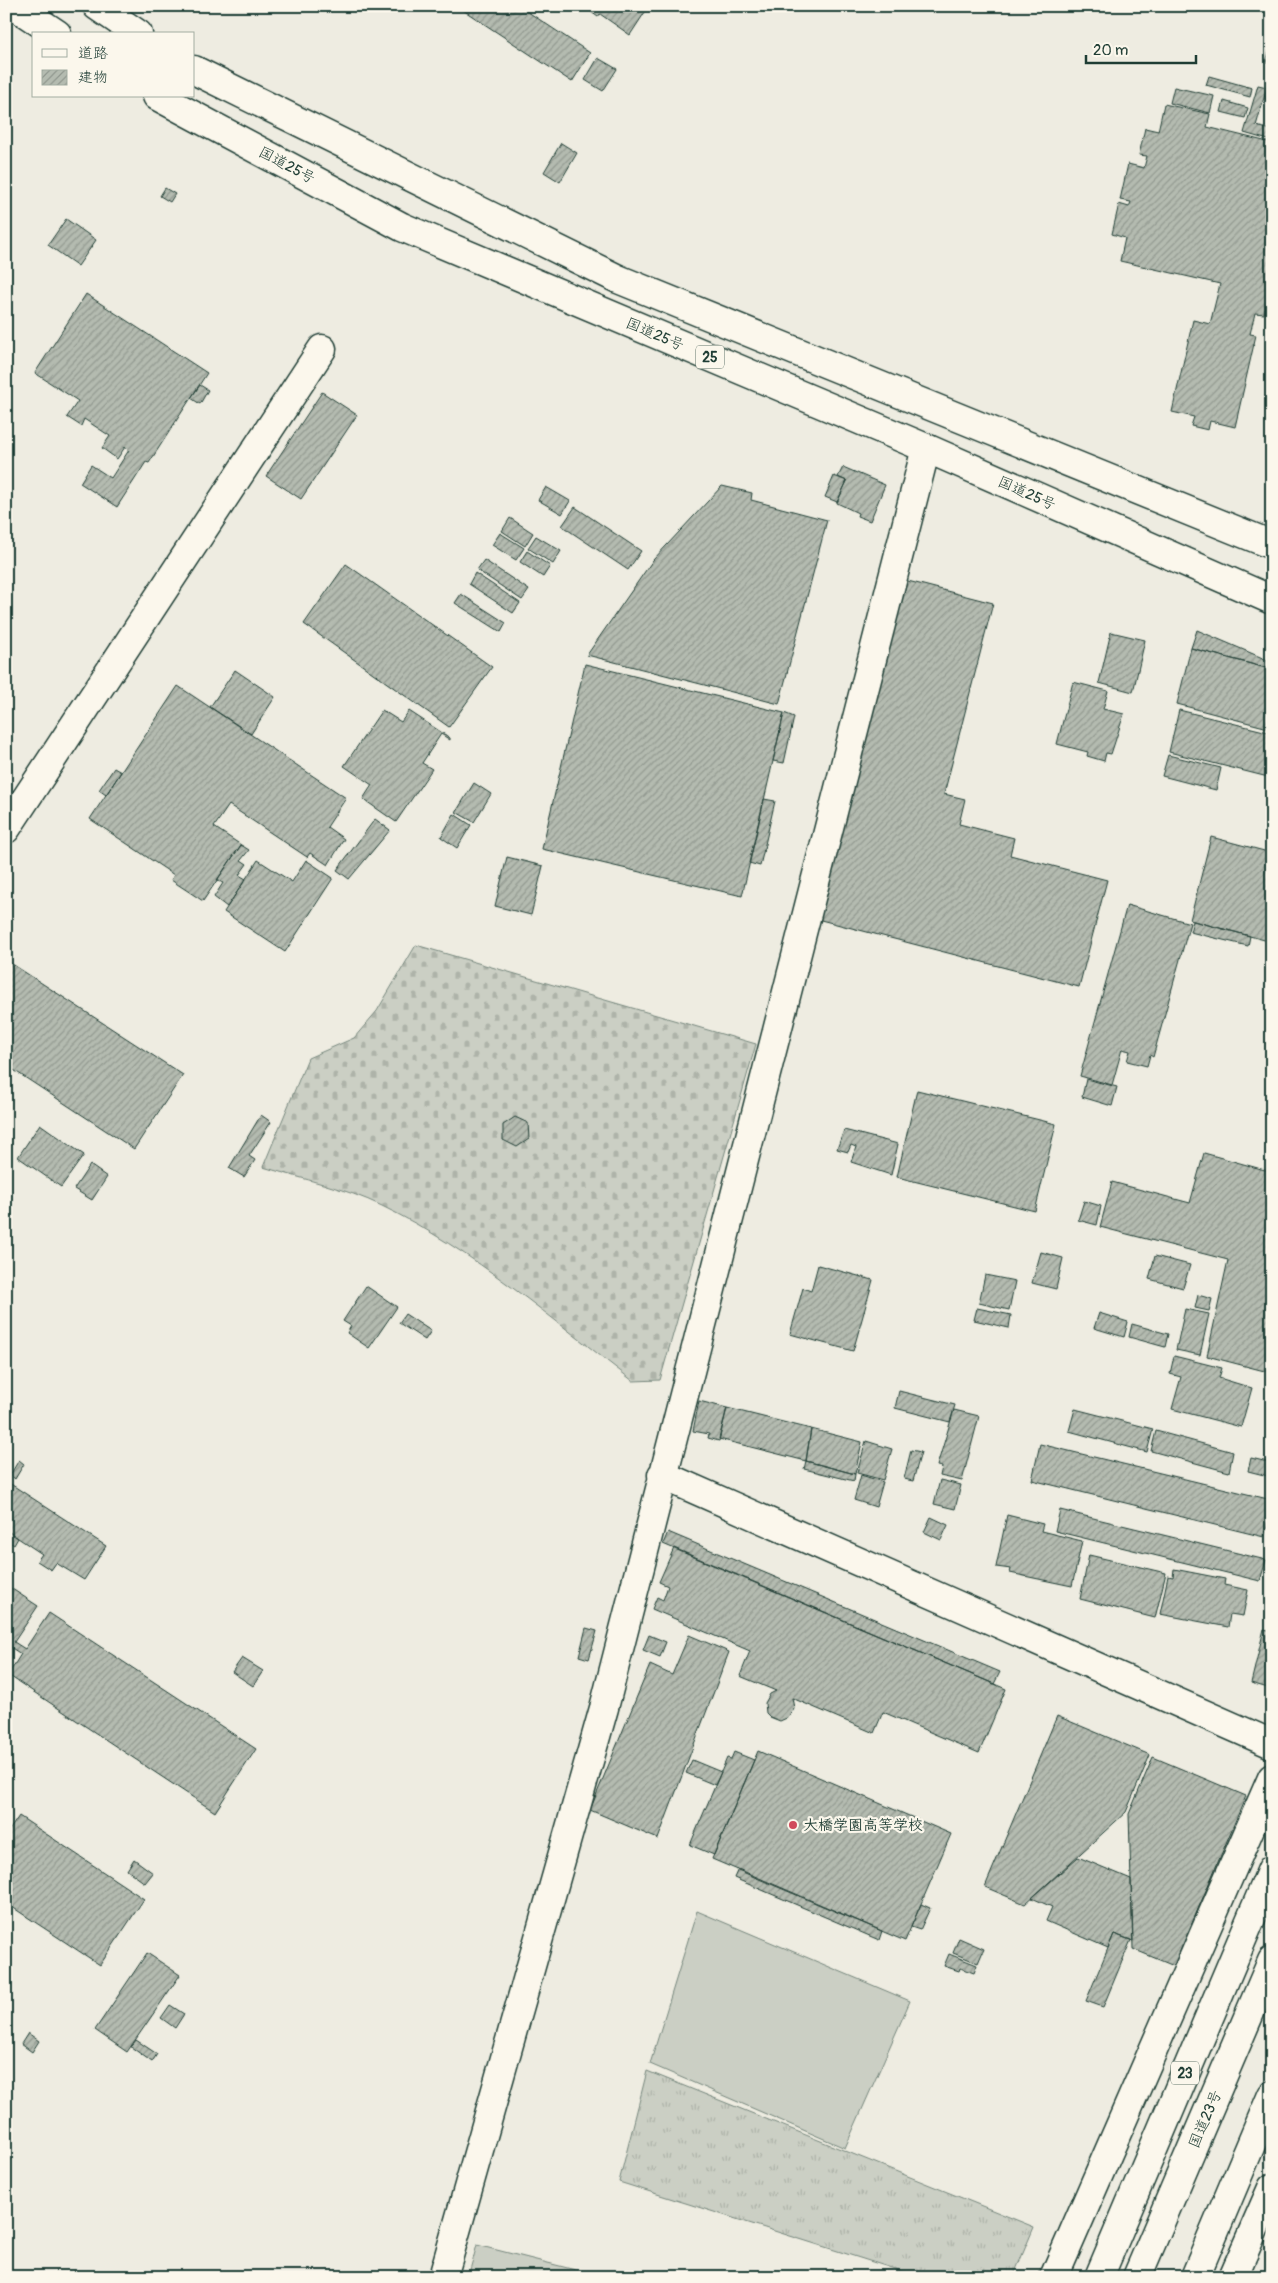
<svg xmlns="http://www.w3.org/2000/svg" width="1278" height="2283" font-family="Pangolin,'Klee One',sans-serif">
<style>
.grass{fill:url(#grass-tufts);stroke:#75867c}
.cemetery{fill:url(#cemetery-stones);stroke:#75867c}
.garden{fill:#cbcfc4;stroke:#75867c}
.building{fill:url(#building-hatch);stroke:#1f3d34}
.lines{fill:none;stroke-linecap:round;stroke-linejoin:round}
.minor-casing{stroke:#1f3d34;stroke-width:31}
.highway-casing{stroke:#1f3d34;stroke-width:31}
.minor{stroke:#fbf7ec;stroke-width:28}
.highway{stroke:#fbf7ec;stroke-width:28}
.poi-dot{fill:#d1495b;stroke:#fbf7ec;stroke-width:2}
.labels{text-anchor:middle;stroke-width:4.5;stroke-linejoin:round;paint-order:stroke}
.shield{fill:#fbf7ec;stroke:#61756b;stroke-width:1}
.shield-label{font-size:14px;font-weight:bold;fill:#1f3d34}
.street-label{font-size:15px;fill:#1f3d34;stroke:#fbf7ec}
.poi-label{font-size:15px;font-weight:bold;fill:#1f3d34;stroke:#fbf7ec;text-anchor:start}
</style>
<defs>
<pattern id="grass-tufts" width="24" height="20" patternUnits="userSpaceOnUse" patternTransform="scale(1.25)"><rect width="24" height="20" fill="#cbcfc4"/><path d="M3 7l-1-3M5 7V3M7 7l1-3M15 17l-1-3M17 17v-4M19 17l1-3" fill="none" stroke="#aeb3a9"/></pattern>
<pattern id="cemetery-stones" width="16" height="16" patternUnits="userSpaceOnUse" patternTransform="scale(1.25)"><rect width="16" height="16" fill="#cbcfc4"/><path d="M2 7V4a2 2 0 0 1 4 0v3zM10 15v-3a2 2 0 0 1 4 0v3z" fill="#aeb3a9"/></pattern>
<pattern id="building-hatch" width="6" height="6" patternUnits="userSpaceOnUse" patternTransform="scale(1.25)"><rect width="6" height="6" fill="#b4bbb0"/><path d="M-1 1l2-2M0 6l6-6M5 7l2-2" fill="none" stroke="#929990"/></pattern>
</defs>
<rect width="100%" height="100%" fill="#eeece1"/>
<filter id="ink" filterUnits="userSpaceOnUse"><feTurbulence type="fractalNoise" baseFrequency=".02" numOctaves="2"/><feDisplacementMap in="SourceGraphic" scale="10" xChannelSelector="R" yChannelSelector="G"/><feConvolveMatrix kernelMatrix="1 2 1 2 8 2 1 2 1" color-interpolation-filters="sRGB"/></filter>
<g filter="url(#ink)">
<path class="grass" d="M647 2071 1034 2227 1013 2277H920L619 2182Z"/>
<path class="cemetery" d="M416 945 756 1044 660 1380 633 1381C553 1320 473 1250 382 1206 345 1188 303 1179 263 1167L308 1058 354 1038 377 1011Z"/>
<path class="garden" d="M697 1911 910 2001 845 2148 650 2064Z
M477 2245 603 2277H468Z"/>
<path class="building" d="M457 6H519L590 53 572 82Z
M589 6H644L647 9 630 35 600 14 598 17 591 12 593 9Z
M1272 40V63L1266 62Z
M598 58 617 69 603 91 585 80Z
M1272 73V101L1265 99Z
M1209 76 1252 88 1250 97 1206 85Z
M1258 85 1267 87 1256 126 1272 130V141L1244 133Z
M1174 87 1214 96 1210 113 1170 103Z
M1224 101 1248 108 1245 118 1221 112Z
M1164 104 1210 114 1207 127 1272 143V283L1264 314 1255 313 1250 334 1256 335 1235 427 1210 421 1208 430 1191 426 1194 417 1172 412 1193 320 1210 324 1220 284 1120 261 1125 238 1112 234 1119 204 1129 207 1131 202 1120 200 1128 164 1144 168 1147 156 1139 155 1145 128 1158 131Z
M561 143 577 153 560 182 544 172Z
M165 188 175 194 170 202 160 196Z
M66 219 96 240 78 266 48 245Z
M86 294 207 373 149 463 146 462 117 507 80 483 91 465 111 478 129 450 125 447 117 459 102 448 110 436 84 419 81 426 67 417 78 401 35 373Z
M200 385 208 390 200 404 191 398Z
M322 392 357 415 301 499 266 476Z
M843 467 885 485 870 521 857 516 858 513 837 503 847 481 838 477Z
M834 476 847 481 837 502 825 497Z
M722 486 752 493 751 500 827 520 779 704 587 655 653 560Z
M546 487 570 501 562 514 538 500Z
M575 507 641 551 628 570 562 526Z
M510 518 533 533 525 546 502 531Z
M500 533 524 548 516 560 492 545Z
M536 536 561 551 553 564 528 548Z
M527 551 550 566 543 577 520 562Z
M484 560 529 590 522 600 477 570Z
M346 564 492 667 449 727 304 624Z
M475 573 520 603 513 613 469 584Z
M904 580 993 603 944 794 965 799 959 824 1014 838 1010 855 1107 880 1079 987 817 919Z
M461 594 506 623 501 632 455 603Z
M1197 630 1272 662 1270 669 1191 648Z
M1111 632 1145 640 1133 692 1099 683Z
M1191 648 1270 669 1272 665V729L1177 704Z
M585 664 784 713 742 896 542 849Z
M235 670 275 697 251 734 210 707Z
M1073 682 1108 691 1103 709 1124 714 1111 754 1106 753 1104 761 1087 756 1088 752 1057 744Z
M178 686 346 798 327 827 344 839 328 865 310 853 307 857 229 805 214 827 241 845 203 901 171 880 174 875 90 819Z
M382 710 401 722 409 711 450 738V740L441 734 422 763 432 769 396 822 363 799 372 785 344 766Z
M1179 710 1272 733V778L1169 752Z
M784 713 794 717 784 763 773 761Z
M1168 755 1221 768 1216 790 1162 776Z
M114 768 121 772 106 795 99 790Z
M474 783 491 794 474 822 456 812Z
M764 799 775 801 760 866 749 863Z
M454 814 471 825 457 848 441 837Z
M375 819 390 830 349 879 337 870Z
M1211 837 1272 853V942L1190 920Z
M241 845 249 850 241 860 247 864 239 875 246 879 227 907 214 897 223 883 217 880Z
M507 857 543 866 531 915 495 906Z
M258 860 292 882 306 860 333 878 285 952 224 912Z
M1127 905 1190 923 1153 1057 1150 1055 1147 1066 1127 1061 1130 1051 1122 1049 1112 1085 1080 1076Z
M1193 921 1250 936 1248 946 1190 932Z
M6 960 183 1075 134 1149 6 1065Z
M1086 1079 1117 1087 1112 1106 1082 1097Z
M917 1090 1056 1124 1035 1211 897 1177Z
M261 1115 271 1122 249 1156 255 1160 244 1177 229 1168Z
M515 1117 528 1123 529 1139 517 1147 503 1140V1125Z
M40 1124 84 1155 61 1187 18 1157Z
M844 1130 898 1144 891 1175 851 1162 856 1147 851 1145 848 1152 837 1149Z
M1204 1153 1272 1172V1373L1207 1356 1228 1260 1100 1227 1112 1182 1190 1203Z
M90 1165 107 1177 92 1200 74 1189Z
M1084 1201 1101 1206 1097 1225 1078 1220Z
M1041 1252 1063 1258 1056 1289 1032 1283Z
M1155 1256 1190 1265 1183 1288 1149 1279Z
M818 1265 873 1280 853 1351 790 1334 803 1288 811 1291Z
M985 1275 1015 1281 1009 1310 979 1303Z
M366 1286 397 1307 369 1348 347 1333 351 1326 343 1321Z
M1198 1295 1212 1299 1209 1311 1195 1308Z
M977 1308 1011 1315 1009 1328 974 1320Z
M1185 1309 1209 1314 1200 1355 1176 1350Z
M1099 1313 1128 1322 1124 1337 1094 1328Z
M405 1314 431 1331 425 1340 399 1323Z
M1132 1324 1168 1334 1165 1347 1129 1337Z
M1174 1356 1222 1368 1219 1378 1252 1388 1241 1427 1172 1409 1181 1377 1170 1374Z
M899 1391 955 1405 950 1422 895 1408Z
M699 1401 727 1408 719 1441 708 1438 709 1434 693 1431Z
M727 1408 811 1429 806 1461 719 1439Z
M1075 1409 1153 1429 1147 1452 1069 1431Z
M954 1410 979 1416 962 1481 940 1476 942 1467 937 1466Z
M811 1429 862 1442 855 1474 806 1461Z
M1156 1431 1233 1452 1229 1472 1151 1451Z
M866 1441 892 1449 883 1480 857 1473Z
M1040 1444 1272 1500V1523L1268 1522 1264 1537 1032 1480Z
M911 1450 921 1452 913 1481 904 1479Z
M1251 1458 1272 1463V1477L1248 1471Z
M19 1460 24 1464 15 1479 10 1475Z
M806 1461 855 1474 854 1481 804 1469Z
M861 1475 883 1482 876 1507 854 1500Z
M940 1480 961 1485 955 1509 934 1504Z
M6 1481 106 1546 84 1580 56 1563 51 1570 37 1561 42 1554 6 1530Z
M1060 1510 1266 1560 1260 1581 1055 1531Z
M1007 1515 1043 1524 1041 1531 1082 1541 1072 1586 1010 1573 1011 1569 996 1567Z
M931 1517 948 1525 941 1540 924 1532Z
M6 1530 18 1538 14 1545 6 1540Z
M668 1532 1000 1672 994 1684 663 1544Z
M674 1548 1006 1689 979 1753 883 1712 874 1733 792 1698 794 1708 789 1717 780 1721 770 1717 766 1713 765 1703 770 1694 776 1691 740 1676 750 1651 652 1609 657 1597 663 1600 668 1586 659 1582Z
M1089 1555 1166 1573 1155 1618 1080 1599Z
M1174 1569 1225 1579 1224 1585 1248 1590 1243 1616 1230 1614 1228 1627 1160 1614 1168 1576 1173 1577Z
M6 1585 38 1606 14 1642 25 1649 49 1613 256 1749 215 1812 8 1675 21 1654 10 1647 6 1652Z
M586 1628 597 1631 589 1659 579 1656Z
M1264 1629 1272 1631V1684L1268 1688 1251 1683Z
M649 1635 666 1642 660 1657 643 1650Z
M689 1635 729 1652 658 1839 590 1810 650 1665 672 1675Z
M242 1658 263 1671 253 1686 232 1672Z
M1057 1716 1150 1755 1126 1812 1025 1904 985 1887Z
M758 1751 951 1834 905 1941 712 1859Z
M734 1752 754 1760 714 1855 690 1845 727 1758 731 1759Z
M1153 1757 1246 1796 1174 1966 1133 1949 1129 1814Z
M692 1760 721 1772 715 1785 686 1773Z
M19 1816 144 1899 100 1965 6 1903V1835Z
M1078 1857 1131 1879 1133 1941 1114 1934 1108 1948 1046 1921 1052 1907 1032 1898Z
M134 1859 153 1873 145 1883 127 1870Z
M738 1869 882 1931 879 1940 734 1878Z
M921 1904 930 1908 920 1930 911 1927Z
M1114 1934 1131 1940 1103 2007 1086 2001Z
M959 1938 984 1949 978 1963 953 1953Z
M147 1953 180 1975 127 2052 95 2030Z
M949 1954 977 1965 974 1973 960 1968 959 1971 944 1966Z
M170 2005 184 2014 175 2028 161 2018Z
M28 2033 39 2041 32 2052 21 2044Z
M136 2040 157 2054 152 2062 131 2047Z"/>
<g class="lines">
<g class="minor-casing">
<path id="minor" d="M6 829 322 349
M662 1475 1272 1744
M443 2277 604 1708 926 448
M1054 2277 1272 1778"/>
</g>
<g class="highway-casing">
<path id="highway" d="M15 6 57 34
M97 6 138 34
M194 70 618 279 1272 545
M157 96 402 227 926 448 1272 600
M1099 2277 1272 1869
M1137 2277 1272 1961
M1195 2277 1272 2095
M1233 2277 1272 2188"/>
</g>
<use href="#minor" class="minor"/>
<use href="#highway" class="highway"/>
</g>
</g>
<circle class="poi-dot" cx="793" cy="1825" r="5"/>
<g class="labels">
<g class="shield">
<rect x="696" y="345.5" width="28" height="23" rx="4"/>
<rect x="1171" y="2061.5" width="28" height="23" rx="4"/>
</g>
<g class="shield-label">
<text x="710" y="362">25</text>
<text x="1185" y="2078">23</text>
</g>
<g class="street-label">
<text transform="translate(287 165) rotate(28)" y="5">国道25号</text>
<text transform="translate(655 334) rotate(23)" y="5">国道25号</text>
<text transform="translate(1027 493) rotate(24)" y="5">国道25号</text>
<text transform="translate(1205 2119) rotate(-67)" y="5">国道23号</text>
</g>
<g class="poi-label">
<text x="803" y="1830">大橋学園高等学校</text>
</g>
</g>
<rect width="1278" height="2283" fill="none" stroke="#fbf7ec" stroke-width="25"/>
<rect x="12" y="12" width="1253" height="2258" fill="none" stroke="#1f3d34" stroke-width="2" filter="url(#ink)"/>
<rect x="32" y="32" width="162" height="65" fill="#fbf7ec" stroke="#a3ada2"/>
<rect x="42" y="49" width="25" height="8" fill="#fbf7ec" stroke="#a3ada2"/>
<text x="78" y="58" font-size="15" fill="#1f3d34">道路</text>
<rect x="42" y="70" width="25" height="15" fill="url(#building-hatch)" stroke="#a3ada2"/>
<text x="78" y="82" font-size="15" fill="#1f3d34">建物</text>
<path d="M1086 55v8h110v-8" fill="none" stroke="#1f3d34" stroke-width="2.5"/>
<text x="1093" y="55" font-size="15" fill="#1f3d34" stroke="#fbf7ec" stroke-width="4" paint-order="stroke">20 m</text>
</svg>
